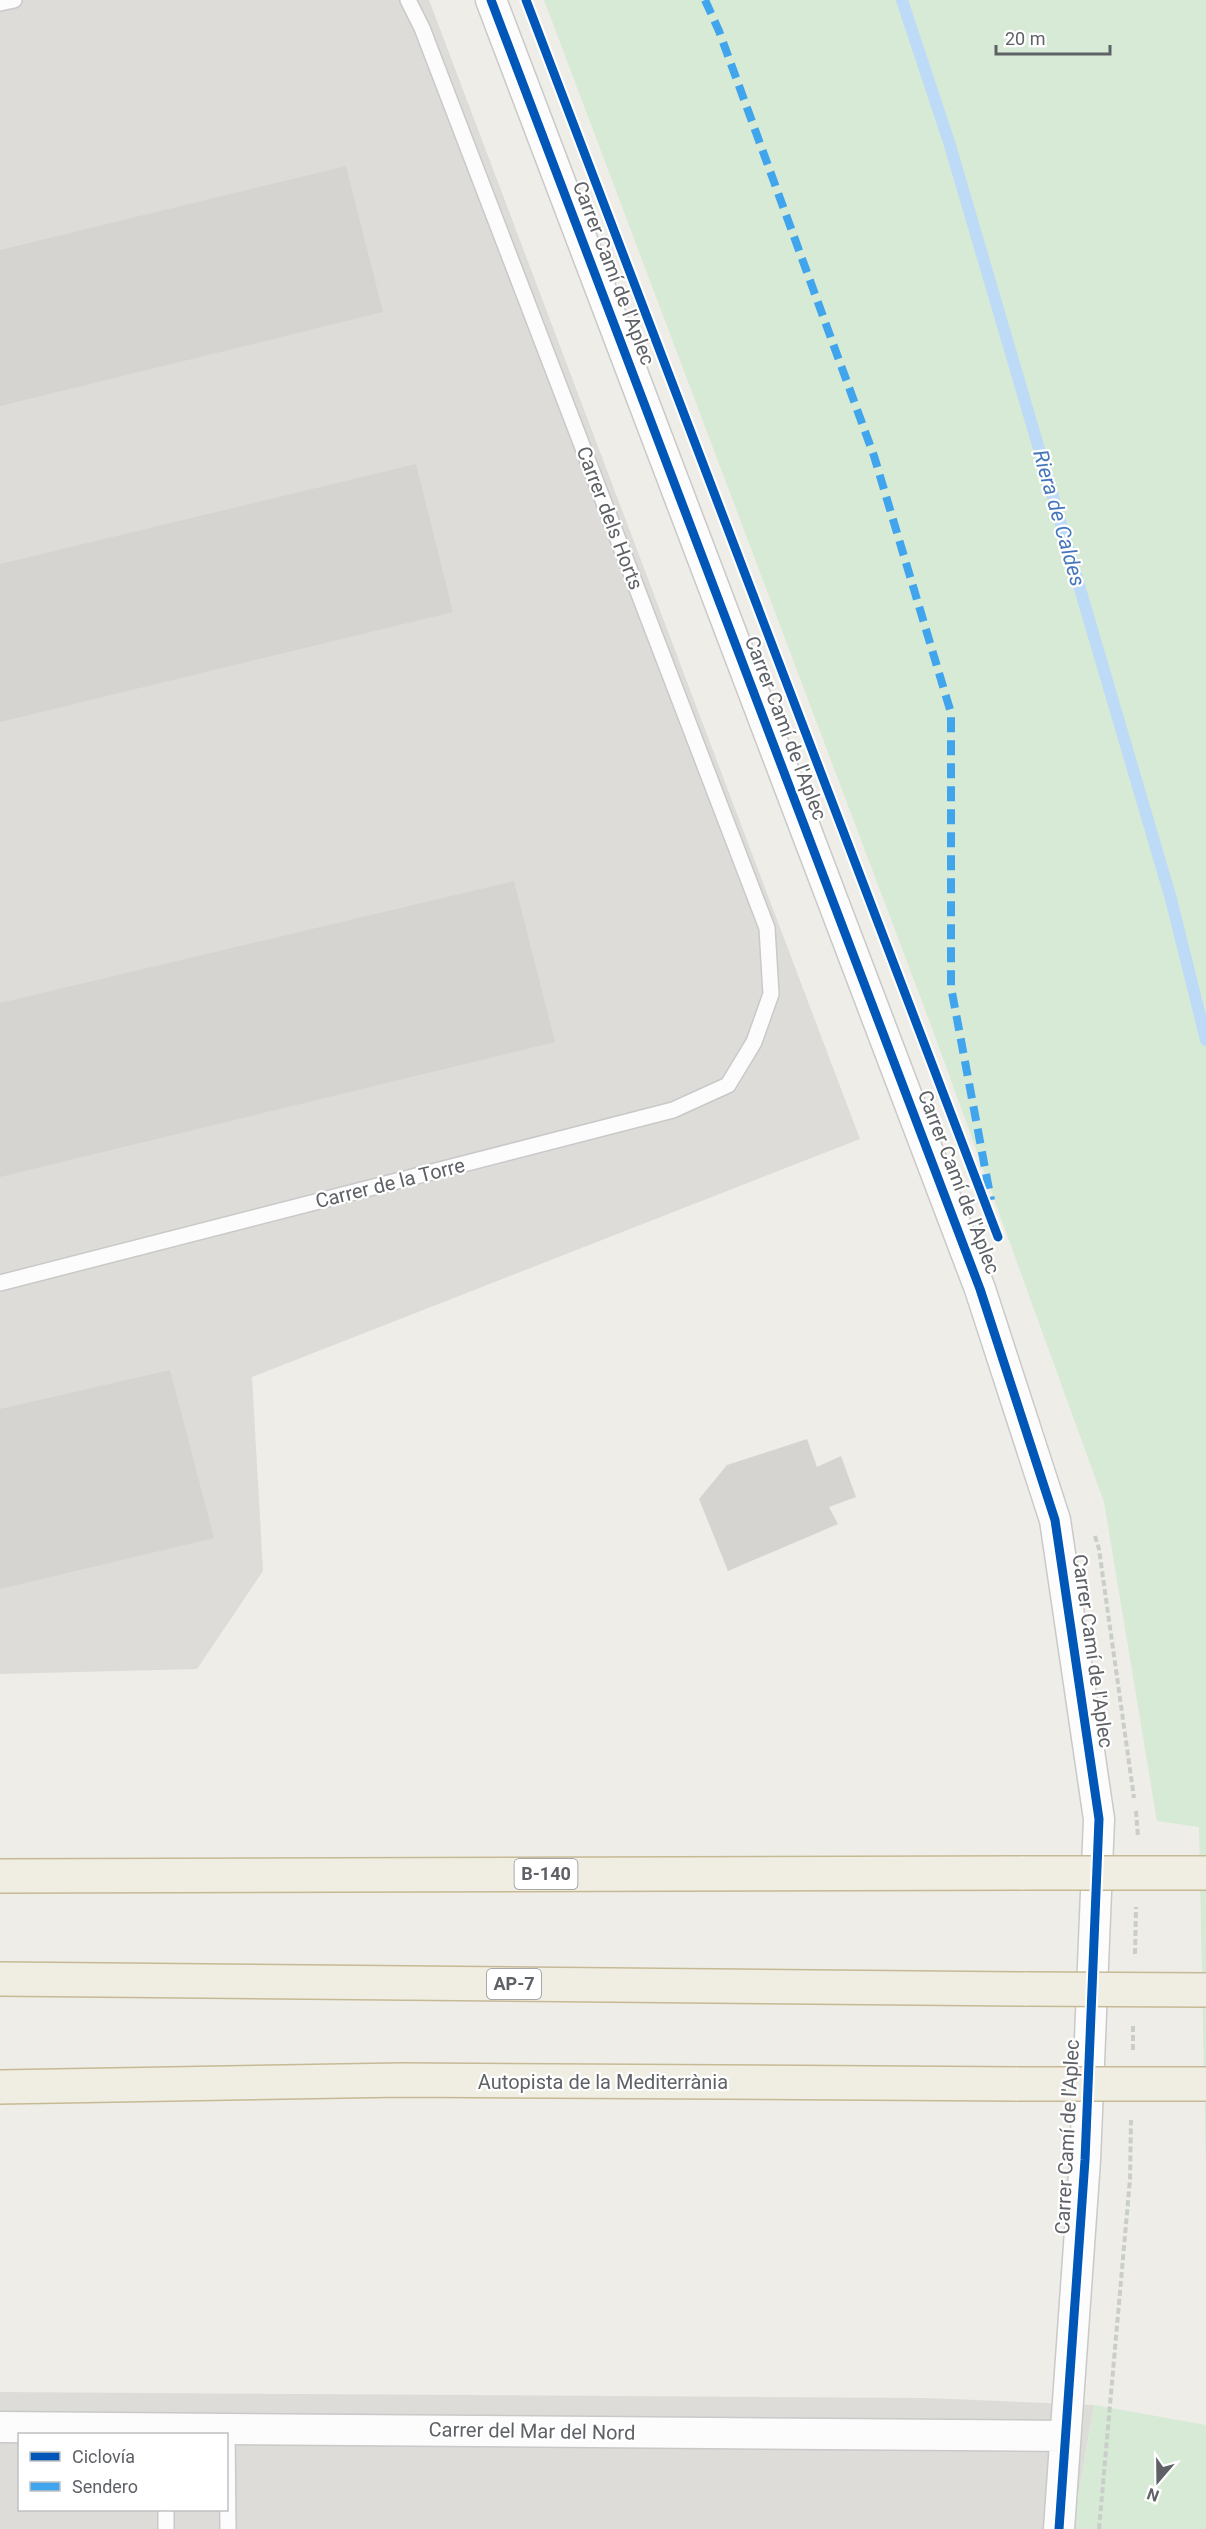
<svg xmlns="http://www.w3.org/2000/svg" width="1206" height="2529" font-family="Roboto,sans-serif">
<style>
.industrial{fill:#dedcd8;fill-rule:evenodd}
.green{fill:#d6ead5}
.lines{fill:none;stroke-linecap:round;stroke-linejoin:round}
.stream{stroke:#bddbf7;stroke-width:12}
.building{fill:#d5d4d1}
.lane-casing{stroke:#cac9c9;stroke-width:18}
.street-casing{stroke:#cac9c9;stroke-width:33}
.highway-casing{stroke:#c6ba95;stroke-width:36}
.path{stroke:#cacecb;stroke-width:4;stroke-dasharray:6 3;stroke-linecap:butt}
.lane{stroke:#fcfcfc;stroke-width:15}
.street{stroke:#fcfcfc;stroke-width:30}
.highway{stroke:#f0ede2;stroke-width:33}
.highway-bridge-casing{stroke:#c6ba95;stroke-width:36;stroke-linecap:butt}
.highway-bridge{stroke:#f0ede2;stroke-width:33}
.quiet{stroke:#41a5ee;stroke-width:8;stroke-dasharray:15 8;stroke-linecap:butt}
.cycleway-casing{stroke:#fff;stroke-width:13}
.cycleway{stroke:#0057b8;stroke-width:9}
.labels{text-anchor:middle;stroke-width:4.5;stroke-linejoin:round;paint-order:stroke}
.shield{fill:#fff;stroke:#8e9094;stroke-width:1.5}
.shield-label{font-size:18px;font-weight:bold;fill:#5e6166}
.street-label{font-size:20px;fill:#5e6166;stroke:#fff}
.water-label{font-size:21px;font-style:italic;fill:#4677ba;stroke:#fff}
</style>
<rect width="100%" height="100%" fill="#eeede8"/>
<path class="industrial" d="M0 0H429L860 1139 252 1377 263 1571 197 1669 0 1674Z
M0 2392 926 2398 1094 2405 1076 2508 1074 2529H0ZM20 2434H226V2510H20Z"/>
<path class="green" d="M544 0H1206V2172L1199 1827 1157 1821 1104 1502 932 1028Z
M1094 2405 1206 2425V2529H1074L1076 2508Z"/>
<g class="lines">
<path class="stream" d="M902 0 949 142 1171 899 1206 1040"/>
</g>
<path class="building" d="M346 166 383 312 0 406V250Z
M416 464 453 612 0 722V564Z
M514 881 555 1042 0 1177V1003Z
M170 1370 214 1538 0 1589V1409Z
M807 1439 817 1467 841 1456 856 1497 829 1507 838 1524 728 1571 699 1499 727 1465Z"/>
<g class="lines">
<g class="lane-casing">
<path id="lane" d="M0 3 14 0
M0 1283 673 1110 728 1085 754 1042 771 994 767 928 422 28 408 0
M227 2428 228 2529
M166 2510V2529"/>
</g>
<g class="street-casing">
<path id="street" d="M491 0 980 1289 1055 1520 1099 1819 1085 2160 1059 2529
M0 2427 1065 2436"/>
</g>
<g class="highway-casing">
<path id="highway" d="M0 1876 1025 1873
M0 1979 1028 1989
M0 2087 402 2080 1018 2084"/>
</g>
<path class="path" d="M1095 1536 1099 1549 1134 1798
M1136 1811 1138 1837
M1135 1954 1136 1907
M1133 2050V2024
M1099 2529 1130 2179 1131 2120"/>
<use href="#lane" class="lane"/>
<use href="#street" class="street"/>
<use href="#highway" class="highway"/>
<g class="highway-bridge-casing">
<path id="highway-bridge" d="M1025 1873H1206
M1028 1989 1206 1990
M1018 2084H1206"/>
</g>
<use href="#highway-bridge" class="highway-bridge"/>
<path class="quiet" d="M705 0 719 31 874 456 951 713V987L991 1200"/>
<g class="cycleway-casing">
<path id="cycleway" d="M491 0 980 1289 1055 1520 1099 1819 1085 2160 1059 2529
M526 0 998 1237"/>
</g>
<use href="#cycleway" class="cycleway"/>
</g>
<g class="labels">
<g class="shield">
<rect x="514.5" y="1859" width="63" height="30" rx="4.5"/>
<rect x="487" y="1969" width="54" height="30" rx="4.5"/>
</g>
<g class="shield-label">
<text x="546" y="1880">B-140</text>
<text x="514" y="1990">AP-7</text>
</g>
<g class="street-label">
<text transform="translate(614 273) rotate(69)" y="7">Carrer Camí de l'Aplec</text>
<text transform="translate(610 518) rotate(69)" y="7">Carrer dels Horts</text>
<text transform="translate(786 728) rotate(69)" y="7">Carrer Camí de l'Aplec</text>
<text transform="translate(959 1182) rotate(69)" y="7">Carrer Camí de l'Aplec</text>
<text transform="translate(390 1183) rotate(-14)" y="7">Carrer de la Torre</text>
<text transform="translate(1093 1651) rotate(82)" y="7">Carrer Camí de l'Aplec</text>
<text x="603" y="2089">Autopista de la Mediterrània</text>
<text transform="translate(1067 2137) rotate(-87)" y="7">Carrer Camí de l'Aplec</text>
<text transform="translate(532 2431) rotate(1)" y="7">Carrer del Mar del Nord</text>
</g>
<g class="water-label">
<text transform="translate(1059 518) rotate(74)" y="7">Riera de Caldes</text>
</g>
</g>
<rect x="18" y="2433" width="210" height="78" fill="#ffffff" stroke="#bfc0c2" stroke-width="1.5"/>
<rect x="30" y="2452" width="30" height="9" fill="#0057b8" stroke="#bfc0c2" stroke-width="1.5"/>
<text x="72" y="2463" font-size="18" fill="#5e6166">Ciclovía</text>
<rect x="30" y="2482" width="30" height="9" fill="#41a5ee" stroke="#bfc0c2" stroke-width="1.5"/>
<text x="72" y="2493" font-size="18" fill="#5e6166">Sendero</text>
<g transform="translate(1158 2481) rotate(200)" stroke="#ffffff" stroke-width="4.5" paint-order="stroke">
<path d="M0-4.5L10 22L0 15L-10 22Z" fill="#5e6166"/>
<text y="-9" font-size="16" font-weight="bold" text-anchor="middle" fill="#5e6166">N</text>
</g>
<path d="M996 45v9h114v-9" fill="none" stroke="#5e6166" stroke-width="3"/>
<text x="1005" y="45" font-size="18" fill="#5e6166" stroke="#ffffff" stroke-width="4.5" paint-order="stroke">20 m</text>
</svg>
